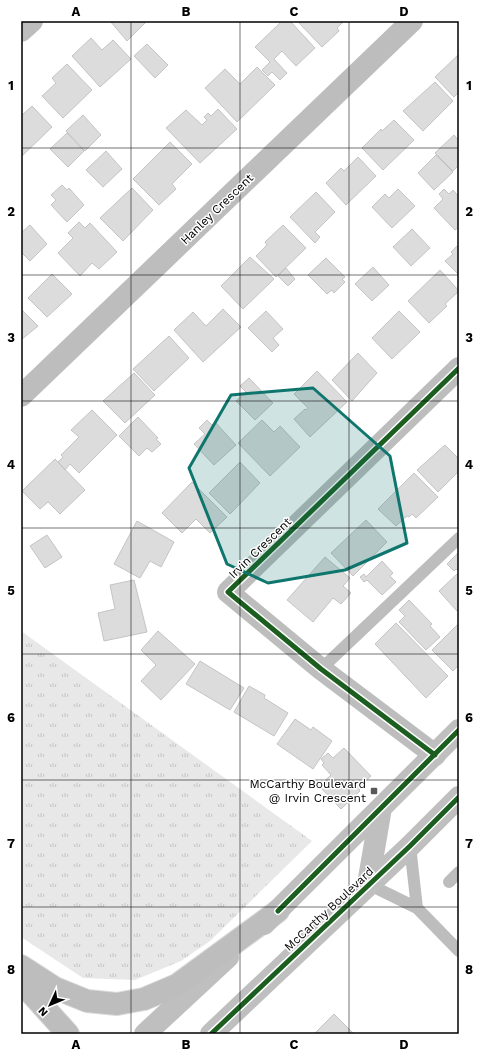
<svg xmlns="http://www.w3.org/2000/svg" width="480" height="1055" font-family="'Work Sans',sans-serif">
<style>
.grass{fill:url(#grass-tufts)}
.building{fill:#dcdcdc;stroke:#c4c4c4}
.lines{fill:none;stroke-linecap:round;stroke-linejoin:round}
.primary-casing{stroke:#dbdbdb;stroke-width:24}
.service{stroke:#bdbdbd;stroke-width:12}
.minor{stroke:#bdbdbd;stroke-width:22}
.secondary{stroke:#bfbfbf;stroke-width:22}
.primary{stroke:#bdbdbd;stroke-width:22}
.cycleway-casing{stroke:#fff;stroke-width:8}
.cycleway{stroke:#1b5e20;stroke-width:5}
.marked{fill:#0f766e;fill-opacity:0.2;stroke:#0f766e;stroke-width:3;stroke-linejoin:round}
.grid{fill:none;stroke:#000;stroke-width:1;stroke-opacity:0.55}
.poi-dot{fill:#595959;stroke:#fff;stroke-width:1.5}
.labels{text-anchor:middle;stroke-width:3;stroke-linejoin:round;paint-order:stroke}
.street-label{font-size:12px;fill:#000;stroke:#fff}
.poi-label{font-size:12px;fill:#000;stroke:#fff;text-anchor:end}
.neatline{fill:none;stroke:#000;stroke-width:1.5}
.grid-label{font-size:13px;text-anchor:middle;font-weight:bold;fill:#000}
</style>
<defs>
<pattern id="grass-tufts" width="24" height="20" patternUnits="userSpaceOnUse"><rect width="24" height="20" fill="#e8e8e8"/><path d="M3 7l-1-3M5 7V3M7 7l1-3M15 17l-1-3M17 17v-4M19 17l1-3" fill="none" stroke="#c5c5c5"/></pattern>
</defs>
<rect width="100%" height="100%" fill="#fff"/>
<path class="grass" d="M21 631 312 841 210 941 181 961 135 980 83 978 21 937Z"/>
<path class="building" d="M110 21H147L127 41Z
M282 21H290L315 48 296 66 282 51 274 59 287 73 280 80 272 72 268 76 262 70 270 62 255 47Z
M300 21H344L337 28 339 31 322 47 299 23Z
M91 38 102 50 113 40 131 59 100 87 72 56Z
M147 44 168 65 155 78 134 56Z
M459 54V92L454 97 435 77Z
M67 64 92 90 63 118 42 96 56 83 52 78Z
M257 67 275 85 237 122 205 88 225 69 240 84Z
M435 82 453 101 423 131 403 111Z
M32 106 52 127 21 157V116Z
M218 109 237 129 200 163 166 128 186 110 202 125 207 120 204 117 208 113 211 116Z
M83 115 101 135 85 151 66 131Z
M394 120 414 140 383 170 362 148 381 129 382 131Z
M67 133 84 151 68 167 50 149Z
M454 135 459 141V165L453 171 435 153Z
M170 142 192 164 172 184 176 189 159 205 133 179Z
M106 151 122 169 103 187 86 170Z
M436 155 453 172 434 190 418 173Z
M358 157 376 176 346 205 326 183 341 168 344 171Z
M62 185 67 190 69 188 84 205 67 222 51 205 56 200 51 195Z
M132 188 153 210 123 241 100 218Z
M398 189 415 206 392 228 372 207 385 194 389 198Z
M444 189 449 194 453 190 459 197V227L455 230 434 208 443 199 439 194Z
M316 192 335 212 315 232 320 237 315 243 290 217Z
M79 222 85 228 90 223 117 252 99 269 92 263 80 276 58 253 73 238 68 233Z
M30 225 47 244 30 261 21 252V233Z
M283 225 306 248 276 277 256 256 267 245 265 242Z
M412 229 430 248 411 266 393 247Z
M457 246 459 247V275L445 261 453 254 451 252Z
M250 257 274 279 243 309 221 286Z
M326 258 345 277 342 279 345 282 334 293 332 290 327 294 308 275Z
M373 267 389 285 372 301 355 284Z
M286 268 295 279 288 286 278 276Z
M440 270 459 291 445 304 447 306 429 323 408 301Z
M52 274 72 294 47 317 28 298Z
M21 309 38 326 21 340Z
M223 309 241 327 203 362 174 330 193 312 206 326Z
M266 311 283 329 273 338 279 345 272 352 248 328Z
M399 311 420 332 392 359 372 338Z
M169 336 189 358 154 391 133 369Z
M358 353 377 373 352 401 332 380Z
M317 371 347 402 310 437 294 419 305 409 306 410 308 408 294 394Z
M134 373 155 395 125 423 103 401Z
M249 378 273 403 255 420 236 401 246 392 240 386Z
M92 410 117 435 79 473 70 464 65 470 58 462 63 457 61 455 79 437 71 430Z
M138 417 158 438 156 439 161 444 152 452 147 448 139 456 119 436Z
M207 420 212 425 215 422 236 445 214 465 194 444 205 434 199 428Z
M262 420 274 432 280 426 300 447 270 476 238 443Z
M445 445 459 459V471L438 492 417 470Z
M55 459 85 490 60 514 48 502 40 509 22 491Z
M240 462 260 483 230 514 209 493Z
M414 473 438 497 416 518 412 514 409 517 407 516 396 526 378 509Z
M192 482 227 517 210 533 196 519 182 533 162 513Z
M366 520 387 542 353 576 331 553Z
M137 521 174 542 161 567 150 561 140 578 114 564Z
M47 535 62 557 45 568 30 546Z
M459 552V572L456 569 454 571 447 564Z
M325 557 350 578 343 586 351 593 341 604 333 598 313 622 287 600Z
M382 561 393 573 390 576 396 582 382 595 367 580 364 582 360 577 364 574 366 577Z
M457 574 459 576V609L457 611 439 591Z
M134 580 147 632 104 641 98 613 115 609 110 585Z
M409 600 432 624 430 626 440 637 426 650 399 622 405 616 399 610Z
M396 623 448 676 426 698 375 644Z
M459 623V665L453 671 432 650Z
M158 631 195 664 161 700 141 681 156 665 141 650Z
M200 661 244 688 230 710 186 684Z
M249 686 265 695 264 698 288 713 274 736 234 712Z
M295 719 311 730 313 727 332 741 313 769 277 744Z
M344 748 371 776 360 786 361 787 359 790 360 791 341 809 319 786 331 775 322 765 324 763 321 759 328 753 333 758Z
M334 1014 354 1034H314Z"/>
<g class="lines">
<g class="primary-casing">
<path id="primary" d="M21 966 55 988 87 1001 117 1004 144 999 177 985 278 911
M21 982 68 1034"/>
</g>
<path class="service" d="M321 669 459 538
M410 846 417 908
M449 882 459 872
M368 884 417 908 459 951"/>
<path class="minor" d="M21 31 32 21
M21 396 412 21
M435 755 321 669 228 592 459 368"/>
<path class="secondary" d="M368 884 381 808
M264 924 459 730
M145 1034 228 957
M211 1034 410 846 459 797"/>
<use href="#primary" class="primary"/>
<g class="cycleway-casing">
<path id="cycleway" d="M435 755 321 669 228 592 459 368
M278 911 459 730
M211 1034 410 846 459 797"/>
</g>
<use href="#cycleway" class="cycleway"/>
</g>
<path class="marked" d="M313 388 390 456 407 543 345 570 268 583 227 564 189 468 231 395Z"/>
<path class="grid" d="M131 21V1034M240 21V1034M349 21V1034M21 148H459M21 275H459M21 401H459M21 528H459M21 654H459M21 780H459M21 907H459"/>
<rect class="poi-dot" x="370" y="787" width="8" height="8" rx="2"/>
<g class="labels">
<g class="street-label">
<text transform="translate(217 209) rotate(-44)" y="4">Hanley Crescent</text>
<text transform="translate(260 548) rotate(-44)" y="4">Irvin Crescent</text>
<text transform="translate(329 909) rotate(-43)" y="4">McCarthy Boulevard</text>
</g>
<g class="poi-label">
<text x="366" y="788">McCarthy Boulevard<tspan x="366" dy="14">@ Irvin Crescent</tspan></text>
</g>
</g>
<rect width="480" height="1055" fill="none" stroke="#ffffff" stroke-width="44"/>
<g transform="translate(50 1005) rotate(226)" stroke="#ffffff" stroke-width="3" paint-order="stroke">
<path d="M0-3L7 15L0 10L-7 15Z" fill="#000000"/>
<text y="-6" font-size="11" font-weight="bold" text-anchor="middle" fill="#000000">N</text>
</g>
<rect x="22" y="22" width="436" height="1011" class="neatline"/>
<g class="grid-label">
<text x="76" y="16">A</text>
<text x="186" y="16">B</text>
<text x="294" y="16">C</text>
<text x="404" y="16">D</text>
<text x="11" y="90">1</text>
<text x="469" y="90">1</text>
<text x="11" y="216">2</text>
<text x="469" y="216">2</text>
<text x="11" y="342">3</text>
<text x="469" y="342">3</text>
<text x="11" y="469">4</text>
<text x="469" y="469">4</text>
<text x="11" y="595">5</text>
<text x="469" y="595">5</text>
<text x="11" y="722">6</text>
<text x="469" y="722">6</text>
<text x="11" y="848">7</text>
<text x="469" y="848">7</text>
<text x="11" y="974">8</text>
<text x="469" y="974">8</text>
<text x="76" y="1049">A</text>
<text x="186" y="1049">B</text>
<text x="294" y="1049">C</text>
<text x="404" y="1049">D</text>
</g>
</svg>
